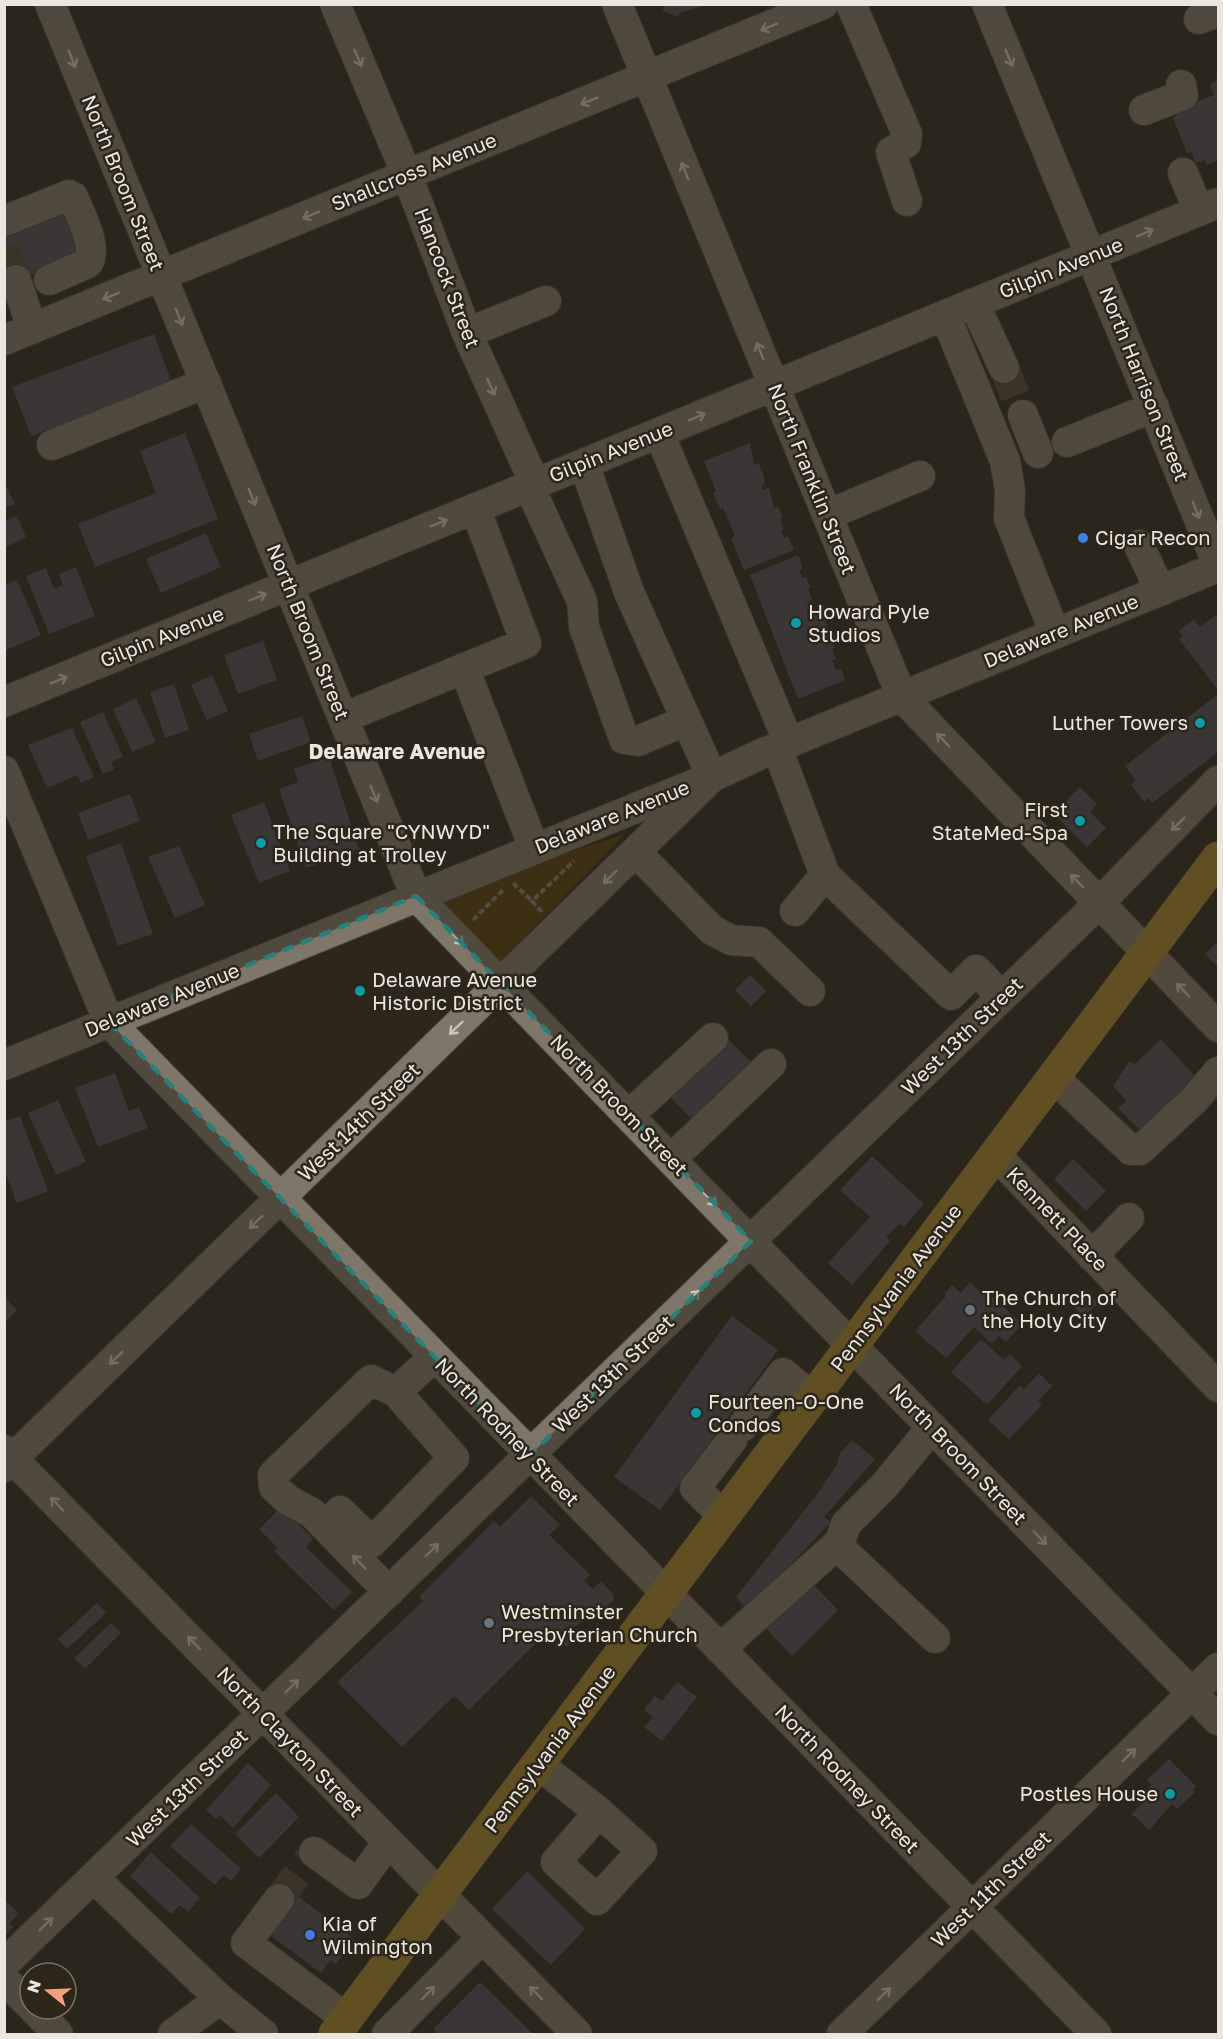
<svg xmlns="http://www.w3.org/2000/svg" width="1223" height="2039" font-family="'Golos Text',sans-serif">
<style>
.green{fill:#523b09}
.building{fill:#4b4956}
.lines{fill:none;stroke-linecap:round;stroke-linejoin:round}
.minor-tunnel{stroke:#494339;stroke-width:30;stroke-dasharray:30 15;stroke-linecap:butt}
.minor-casing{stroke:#48433a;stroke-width:32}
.major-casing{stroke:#48433a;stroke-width:34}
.path{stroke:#807b71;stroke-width:4;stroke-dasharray:6 3;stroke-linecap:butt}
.minor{stroke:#7d7669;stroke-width:30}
.major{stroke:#9d812b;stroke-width:33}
.oneway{stroke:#cac5bc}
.marked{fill:none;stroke:#258179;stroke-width:4.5;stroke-dasharray:12 8;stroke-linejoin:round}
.shop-dot{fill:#3f7fe0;stroke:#2c261b;stroke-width:2}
.culture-dot{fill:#0f9aa8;stroke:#2c261b;stroke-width:2}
.worship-dot{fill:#6b7280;stroke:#2c261b;stroke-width:2}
.labels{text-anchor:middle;stroke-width:5;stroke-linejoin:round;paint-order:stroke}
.street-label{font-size:20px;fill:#ebe7e0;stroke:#2c261b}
.poi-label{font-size:20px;fill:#ebe7e0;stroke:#2c261b;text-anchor:start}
.neighbourhood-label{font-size:21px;font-weight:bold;fill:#ebe7e0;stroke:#2c261b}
</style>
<rect width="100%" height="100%" fill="#2c261b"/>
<path class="green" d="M625 834 480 983 427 899Z"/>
<path class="building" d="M664 4H706V5L679 13 678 17 663 11Z
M1218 75V160L1207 165 1205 160 1196 163 1191 152 1187 153 1173 118 1176 116 1174 110 1214 95 1210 84 1217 81 1216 76Z
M62 204 82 257 4 284V231Z
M154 334 172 383 31 436 12 387Z
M185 433 218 519 95 567 78 524 156 493 140 451Z
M750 443 754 465 758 463 763 473 765 484 761 486 763 490 769 488 774 508 778 507 783 519H780L784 529 781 531 784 538 788 536 794 550 744 570 731 538 735 536 723 508 720 509 713 493 716 491 704 461Z
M4 481 15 504 4 508Z
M17 516 26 537 4 548V521Z
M206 533 221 567 161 593 146 559Z
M798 555 803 568 799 570 803 578 806 577 811 588 808 589 812 599 809 601 820 618 823 616 828 628 824 630 827 639 831 637 835 648 832 649 836 659 832 660 836 670 841 669 845 680 798 699 750 575Z
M76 567 95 616 49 634 26 576 46 568 54 589 63 585 59 574Z
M17 580 41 635 4 651V585Z
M1216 615 1218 617V690L1179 639 1183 636 1179 631 1194 619 1200 627Z
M263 641 277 680 238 694 224 655Z
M212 675 228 711 207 720 191 685Z
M174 684 189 730 165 738 150 692Z
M1218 694V752L1152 803 1149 798 1144 802 1131 785 1136 781 1125 766Z
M136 698 156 742 132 752 113 709Z
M103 712 123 757 111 762 114 769 103 774 80 722Z
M302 716 311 742 258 761 249 734Z
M72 728 94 777 81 783 77 775 47 788 28 745Z
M329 757 359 849 338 856 335 849 321 855 323 862 306 868 279 789 298 782 294 769Z
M1080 787 1097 804 1090 812 1106 828 1087 847 1054 814Z
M130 794 140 821 88 840 78 813Z
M264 802 290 871 259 883 231 815Z
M121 843 153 934 118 946 86 856Z
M179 846 205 905 175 918 148 857Z
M1218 941V967L1205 954Z
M750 975 766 991 751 1006 735 990Z
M726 1037 754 1065 695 1123 668 1095Z
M1161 1039 1202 1084 1146 1137 1118 1108 1127 1101 1113 1086 1129 1062 1135 1064Z
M115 1073 129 1111 139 1107 148 1128 98 1147 75 1088Z
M58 1100 86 1162 56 1175 28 1113Z
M20 1116 48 1191 17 1203 4 1169V1122Z
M872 1156 924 1204 904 1227 899 1224 886 1237 890 1241 852 1285 828 1263 870 1217 840 1190Z
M1073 1159 1106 1191 1086 1211 1054 1179Z
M970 1282 984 1295 987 1292 1022 1324 1006 1342 999 1336 992 1344 974 1327 946 1358 915 1331 946 1296 944 1294 952 1285 961 1293Z
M1084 1288 1098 1303 1083 1317 1070 1302Z
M4 1297 17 1310 6 1321 4 1319Z
M732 1316 778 1350 660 1510 614 1477Z
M981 1339 1004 1360 1010 1354 1022 1366 987 1405 951 1372Z
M1039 1373 1052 1386 1038 1401 1042 1405 1009 1439 988 1420 1020 1385 1024 1389Z
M852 1440 875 1459 824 1517 831 1522 748 1610 736 1597 819 1492 837 1464 840 1453Z
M531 1496 560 1525 549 1535 590 1575 584 1581 593 1589 601 1581 615 1596 613 1598 615 1599 599 1613 594 1610 568 1633 574 1639 566 1647 557 1638 549 1637 543 1643 535 1644 469 1710 454 1696 402 1747 337 1682 423 1601 419 1597 494 1521 500 1527Z
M281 1507 313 1539 306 1547 352 1592 334 1610 274 1551 277 1547 259 1529Z
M808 1579 838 1610 792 1656 762 1624Z
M97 1603 106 1613 67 1649 58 1639Z
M111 1623 121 1633 85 1669 74 1658Z
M677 1682 697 1697 662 1741 644 1727 653 1717 644 1710 655 1696 662 1701Z
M1169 1759 1196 1786 1193 1790 1195 1792 1177 1809 1172 1804 1149 1830 1132 1814 1149 1797 1144 1792 1151 1785 1147 1780Z
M248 1763 271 1785 233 1828 220 1815 216 1819 206 1810Z
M276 1793 299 1817 259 1858 235 1834Z
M191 1824 241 1869 231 1881 224 1875 215 1885 170 1846Z
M151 1852 200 1898 188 1912 180 1905 171 1914 130 1876Z
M527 1871 585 1929 551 1965 492 1909Z
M294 1893 354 1939 336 1964 330 1960 321 1973 266 1932Z
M4 1900 19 1913 9 1923 13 1927 4 1937Z
M480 1982 533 2034H437L433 2029Z"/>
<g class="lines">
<path class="minor-tunnel" d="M4 249 16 280
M1004 368 1023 415
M279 1899 314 1852"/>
<g class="minor-casing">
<path id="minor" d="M50 4 416 896 772 1264 1218 1720
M335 4 407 175 467 333 535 484
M617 4 902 697 1218 1027
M851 4 907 134 906 143 891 152 907 201
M987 4 1218 565
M1199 19 1210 15 1207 4
M1144 110 1183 95 1181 85
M1183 173 1199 211
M4 221 69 195 73 197C80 215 98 246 88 263L49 280
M16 280 32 329
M974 303 1004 368
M945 315 1005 461 1010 490 1009 518 1055 634
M467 333 546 301
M4 340 823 4
M1023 415 1038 453
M659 433 789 743
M1067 442 1154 407
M52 445 206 383
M529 486 582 601 584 627 624 739 638 741 685 721
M827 515 920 476
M1139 545 1160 591
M464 668 534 848
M4 702 1218 203
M343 718 526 643 475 508
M777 748 825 875 951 995 976 970 1002 997
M4 771 109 1022 1096 2034
M636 852 712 930 731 940 759 942 810 991
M795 911 825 875
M4 1065 712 777 761 754 1218 567
M1054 1078 1131 1150H1140L1195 1099 1218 1072
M629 1115 713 1038
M996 1155 1218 1387
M671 1159 771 1064
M1092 1256 1129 1218
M743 1426 783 1373 813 1398
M932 1427 885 1485 846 1524 840 1542 842 1550 935 1638
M4 1450 577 2034
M4 1467 712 777 629 592 584 464
M724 1517 695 1488 732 1440
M330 1531 333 1519 340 1511 372 1542 454 1458 396 1392
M389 1592 312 1513 288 1500 274 1487 273 1475 371 1380 396 1392 434 1357
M720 1649 840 1542
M538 1764 599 1812 642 1851 597 1900 556 1862 599 1812
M314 1852 358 1884 388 1842
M94 1878 220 1999 173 2034
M279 1899 246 1943 347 2019
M4 1964 1099 903 1218 781
M4 1979 30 2005
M220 1999 263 2034
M34 2009 58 2034
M387 2034 482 1938
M842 2034 1218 1668"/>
</g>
<g class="major-casing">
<path id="major" d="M335 2034 1218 858"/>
</g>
<path class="path" d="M513 883 532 901
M542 912 532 901 574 861
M473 920 504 889"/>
<use href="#minor" class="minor"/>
<use href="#major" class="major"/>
</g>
<defs><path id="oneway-shaft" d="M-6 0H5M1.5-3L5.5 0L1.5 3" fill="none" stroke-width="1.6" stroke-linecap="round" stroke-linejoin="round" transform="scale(1.5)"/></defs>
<g class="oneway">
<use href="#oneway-shaft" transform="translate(769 27) rotate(158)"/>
<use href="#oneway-shaft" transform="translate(358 58) rotate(67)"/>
<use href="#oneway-shaft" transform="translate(1009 58) rotate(67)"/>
<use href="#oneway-shaft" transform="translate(72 59) rotate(68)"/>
<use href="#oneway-shaft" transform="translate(589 101) rotate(158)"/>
<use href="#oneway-shaft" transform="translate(685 171) rotate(-112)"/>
<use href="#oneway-shaft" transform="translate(311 215) rotate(158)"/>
<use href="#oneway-shaft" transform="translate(1145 233) rotate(-22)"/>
<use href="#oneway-shaft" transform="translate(111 296) rotate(158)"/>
<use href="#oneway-shaft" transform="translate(179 317) rotate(68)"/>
<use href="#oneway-shaft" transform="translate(760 351) rotate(-112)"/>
<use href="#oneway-shaft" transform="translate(491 387) rotate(66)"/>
<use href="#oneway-shaft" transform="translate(697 417) rotate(-22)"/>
<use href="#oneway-shaft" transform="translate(252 497) rotate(68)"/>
<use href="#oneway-shaft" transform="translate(1196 510) rotate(68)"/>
<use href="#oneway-shaft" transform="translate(439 523) rotate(-22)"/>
<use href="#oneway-shaft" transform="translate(258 597) rotate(-22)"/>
<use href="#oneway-shaft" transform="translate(59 680) rotate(-22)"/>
<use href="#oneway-shaft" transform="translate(943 740) rotate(-134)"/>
<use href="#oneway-shaft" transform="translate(374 794) rotate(68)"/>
<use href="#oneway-shaft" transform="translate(1178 824) rotate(135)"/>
<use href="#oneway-shaft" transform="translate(610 877) rotate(136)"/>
<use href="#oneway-shaft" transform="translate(1077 881) rotate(-134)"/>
<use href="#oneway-shaft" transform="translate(457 938) rotate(46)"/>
<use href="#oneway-shaft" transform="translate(1183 990) rotate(-134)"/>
<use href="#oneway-shaft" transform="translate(456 1028) rotate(136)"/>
<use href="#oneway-shaft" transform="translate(710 1199) rotate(46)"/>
<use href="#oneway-shaft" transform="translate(256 1222) rotate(136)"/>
<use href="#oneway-shaft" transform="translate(693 1297) rotate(-44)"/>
<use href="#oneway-shaft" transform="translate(116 1358) rotate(136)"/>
<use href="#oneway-shaft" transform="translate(57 1504) rotate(-134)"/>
<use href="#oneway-shaft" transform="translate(1040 1538) rotate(46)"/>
<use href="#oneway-shaft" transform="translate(432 1550) rotate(-44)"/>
<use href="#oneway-shaft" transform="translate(359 1562) rotate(-134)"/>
<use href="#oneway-shaft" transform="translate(194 1643) rotate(-134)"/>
<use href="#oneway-shaft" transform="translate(292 1686) rotate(-44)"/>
<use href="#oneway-shaft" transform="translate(1129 1755) rotate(-44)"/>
<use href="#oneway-shaft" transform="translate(46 1924) rotate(-44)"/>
<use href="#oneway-shaft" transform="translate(428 1993) rotate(-46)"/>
<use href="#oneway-shaft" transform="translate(536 1993) rotate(-134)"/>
<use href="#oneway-shaft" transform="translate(884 1994) rotate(-44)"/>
</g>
<path d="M0 0H1223V2039H0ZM416 896 751 1241 530 1455 109 1022Z" fill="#2c261b" fill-opacity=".55" fill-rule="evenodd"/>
<path class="marked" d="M416 896 751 1241 530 1455 109 1022Z"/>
<g class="shop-dot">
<circle cx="1083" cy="538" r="6"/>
<circle cx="310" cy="1935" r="6"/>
</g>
<g class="culture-dot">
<circle cx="796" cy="623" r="6"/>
<circle cx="1200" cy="723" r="6"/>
<circle cx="1080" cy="821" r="6"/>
<circle cx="261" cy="843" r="6"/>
<circle cx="360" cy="991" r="6"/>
<circle cx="696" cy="1413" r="6"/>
<circle cx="1170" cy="1794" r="6"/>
</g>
<g class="worship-dot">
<circle cx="970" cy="1310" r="6"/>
<circle cx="489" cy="1623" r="6"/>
</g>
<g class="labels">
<g class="street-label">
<text transform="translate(414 172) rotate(-22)" y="7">Shallcross Avenue</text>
<text transform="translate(123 183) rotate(68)" y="7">North Broom Street</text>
<text transform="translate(1061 268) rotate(-22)" y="7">Gilpin Avenue</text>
<text transform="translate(447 278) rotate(69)" y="7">Hancock Street</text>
<text transform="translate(1144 384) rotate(68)" y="7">North Harrison Street</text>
<text transform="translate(611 452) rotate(-22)" y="7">Gilpin Avenue</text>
<text transform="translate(812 479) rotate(68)" y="7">North Franklin Street</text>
<text transform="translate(1061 631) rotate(-22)" y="7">Delaware Avenue</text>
<text transform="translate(308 632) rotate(68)" y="7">North Broom Street</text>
<text transform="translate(162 637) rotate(-22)" y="7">Gilpin Avenue</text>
<text transform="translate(612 817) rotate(-22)" y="7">Delaware Avenue</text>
<text transform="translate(162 1000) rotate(-22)" y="7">Delaware Avenue</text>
<text transform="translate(962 1036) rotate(-44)" y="7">West 13th Street</text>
<text transform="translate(619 1105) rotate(46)" y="7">North Broom Street</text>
<text transform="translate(359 1122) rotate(-44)" y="7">West 14th Street</text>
<text transform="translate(1057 1219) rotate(46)" y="7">Kennett Place</text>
<text transform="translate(896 1288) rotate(-53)" y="7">Pennsylvania Avenue</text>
<text transform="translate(613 1374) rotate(-44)" y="7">West 13th Street</text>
<text transform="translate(507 1432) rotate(46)" y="7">North Rodney Street</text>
<text transform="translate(958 1454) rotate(46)" y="7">North Broom Street</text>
<text transform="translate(290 1742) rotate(46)" y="7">North Clayton Street</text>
<text transform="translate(550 1749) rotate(-53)" y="7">Pennsylvania Avenue</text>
<text transform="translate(847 1779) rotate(46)" y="7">North Rodney Street</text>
<text transform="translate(187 1788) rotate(-44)" y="7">West 13th Street</text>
<text transform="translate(991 1889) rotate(-44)" y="7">West 11th Street</text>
</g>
<g class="poi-label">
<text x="1095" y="545">Cigar Recon</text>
<text x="808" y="619">Howard Pyle<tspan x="808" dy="23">Studios</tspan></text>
<text x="1188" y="730" text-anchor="end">Luther Towers</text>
<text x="1068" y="817" text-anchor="end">First<tspan x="1068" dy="23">StateMed-Spa</tspan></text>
<text x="273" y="839">The Square "CYNWYD"<tspan x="273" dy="23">Building at Trolley</tspan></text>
<text x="372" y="987">Delaware Avenue<tspan x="372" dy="23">Historic District</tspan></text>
<text x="982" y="1305">The Church of<tspan x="982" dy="23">the Holy City</tspan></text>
<text x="708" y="1409">Fourteen-O-One<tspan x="708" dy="23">Condos</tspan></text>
<text x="501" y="1619">Westminster<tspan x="501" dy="23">Presbyterian Church</tspan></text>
<text x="1158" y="1801" text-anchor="end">Postles House</text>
<text x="322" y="1931">Kia of<tspan x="322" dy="23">Wilmington</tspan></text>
</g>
<g class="neighbourhood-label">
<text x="397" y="759">Delaware Avenue</text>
</g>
</g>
<rect width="1223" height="2039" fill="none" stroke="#ebe7e0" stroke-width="12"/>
<g transform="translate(48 1991) rotate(288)"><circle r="28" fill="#2c261b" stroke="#78736a" stroke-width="1.5"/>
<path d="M0-4.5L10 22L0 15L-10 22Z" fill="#f1a17c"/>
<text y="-9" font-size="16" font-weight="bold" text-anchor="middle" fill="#ebe7e0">N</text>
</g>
</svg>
